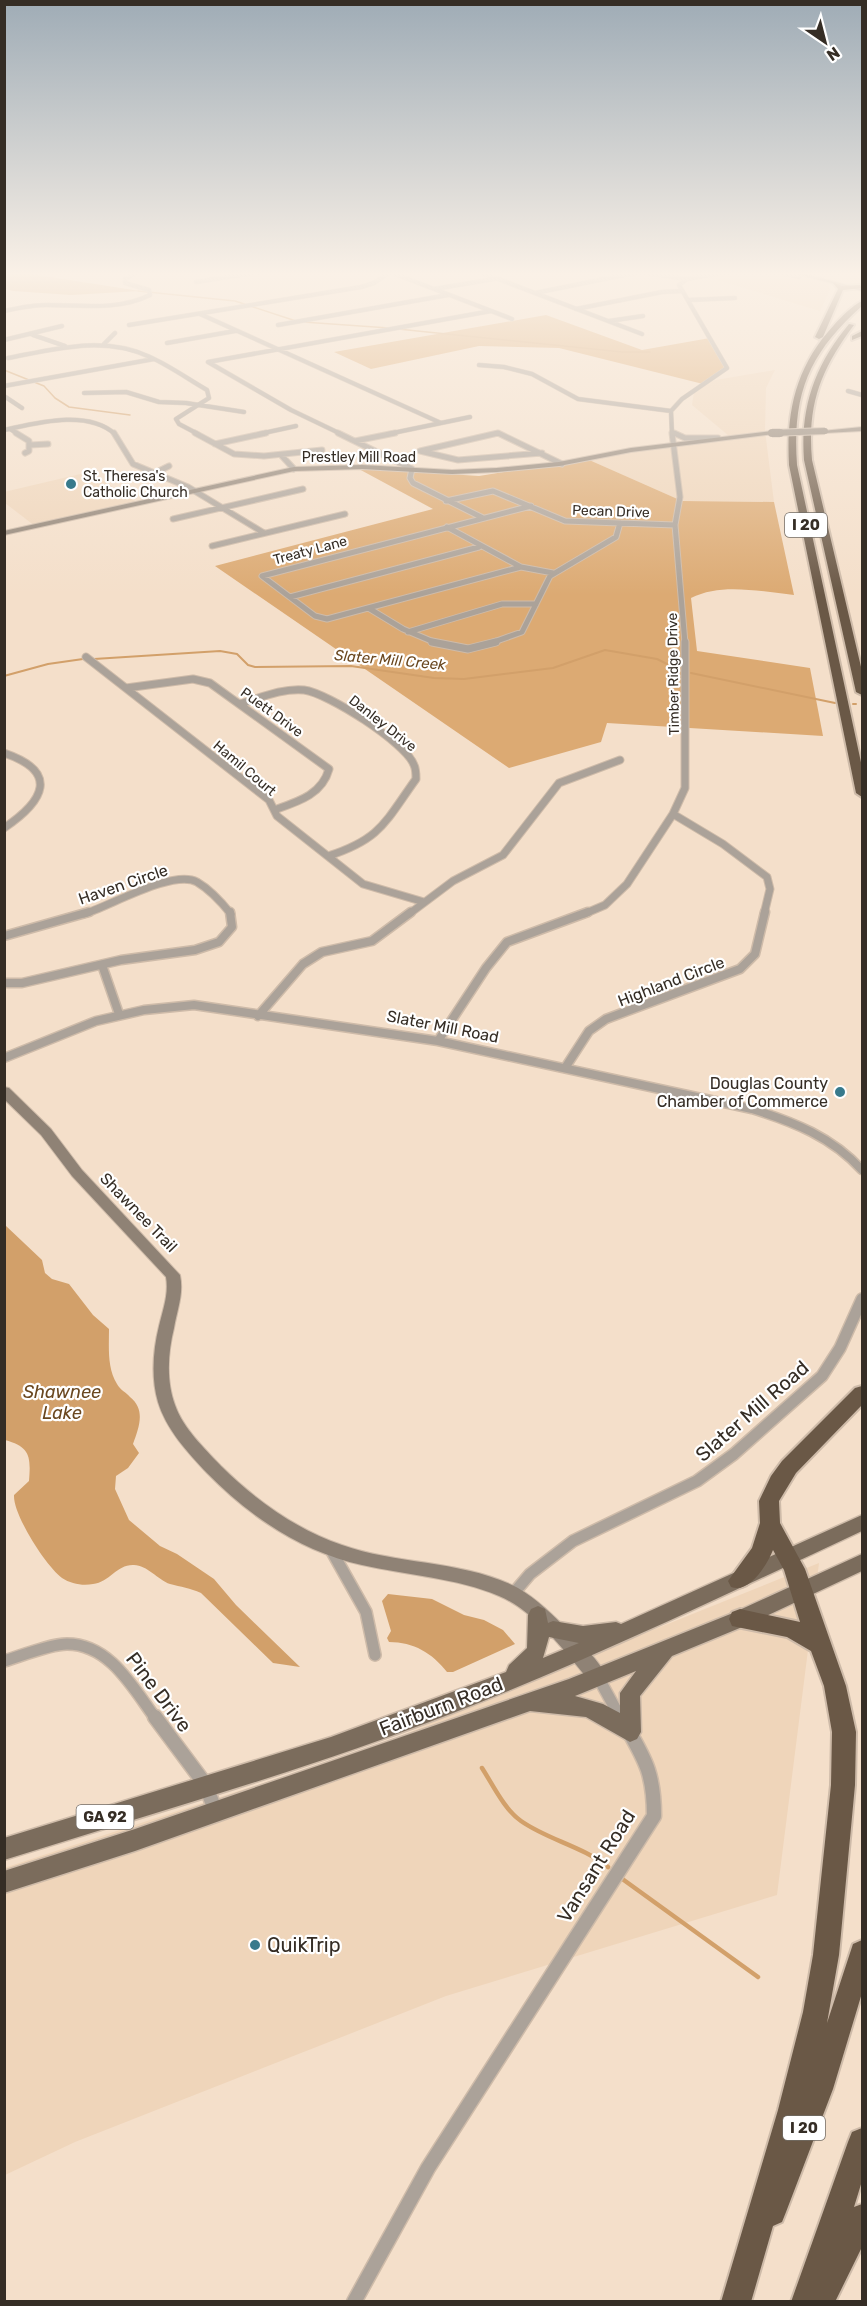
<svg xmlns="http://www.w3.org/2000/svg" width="867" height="2306" font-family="Rubik,sans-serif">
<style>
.built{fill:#efd5ba}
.forest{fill:#dcaa73}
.water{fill:#d2a06a}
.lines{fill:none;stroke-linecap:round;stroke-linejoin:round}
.stream-far2{stroke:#d2a06a;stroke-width:1.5}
.stream-far1{stroke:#d2a06a;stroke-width:2}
.stream{stroke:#d2a06a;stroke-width:4.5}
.street-far5-casing{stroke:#cebba9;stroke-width:5}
.street-far4-casing{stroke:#cebba9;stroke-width:7}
.street-far3-casing{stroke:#cebba9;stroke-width:9}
.street-far2-casing{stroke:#cebba9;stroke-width:11}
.street-far1-casing{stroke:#cebba9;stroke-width:14}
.street-casing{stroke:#cebba9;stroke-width:17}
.secondary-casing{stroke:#cebba9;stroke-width:2}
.primary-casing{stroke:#cebba9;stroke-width:3}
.highway-casing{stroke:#cebba9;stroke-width:4}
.street-far5{stroke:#aba299;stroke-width:4}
.street-far4{stroke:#aba299;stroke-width:5}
.street-far3{stroke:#aba299;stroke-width:7}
.street-far2{stroke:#aba299;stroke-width:8}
.street-far1{stroke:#aba299;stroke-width:11}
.street{stroke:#aba299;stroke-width:14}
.secondary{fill:#8f8275;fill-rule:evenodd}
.primary{fill:#7b6c5c;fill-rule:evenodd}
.highway{fill:#6a5846;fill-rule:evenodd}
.secondary-bridge-far1-casing{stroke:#cebba9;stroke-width:8;stroke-linecap:butt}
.secondary-bridge-casing{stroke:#cebba9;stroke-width:9;stroke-linecap:butt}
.secondary-bridge-far1{stroke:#8f8275;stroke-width:6}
.secondary-bridge{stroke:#8f8275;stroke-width:8}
.poi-dot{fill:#387a8c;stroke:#fff;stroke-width:2}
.labels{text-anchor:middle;stroke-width:4.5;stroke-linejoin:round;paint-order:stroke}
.far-street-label{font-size:14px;fill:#352d25;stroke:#fff}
.far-poi-label{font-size:14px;fill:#352d25;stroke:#fff;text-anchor:start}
.shield{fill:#fff;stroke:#726c66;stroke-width:1.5}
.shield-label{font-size:15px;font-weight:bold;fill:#352d25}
.far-water-label{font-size:15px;font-style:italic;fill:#6a471f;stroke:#fff}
.street-label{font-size:16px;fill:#352d25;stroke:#fff}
.poi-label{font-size:16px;fill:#352d25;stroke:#fff;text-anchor:end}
.water-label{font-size:18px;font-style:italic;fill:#6a471f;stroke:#fff}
.near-street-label{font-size:20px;fill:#352d25;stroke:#fff}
.near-poi-label{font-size:20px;fill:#352d25;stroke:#fff;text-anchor:start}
</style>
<rect width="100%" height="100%" fill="#f4dfca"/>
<path class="built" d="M691 272H850L827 280 830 290 820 311Z
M775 370 766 388 765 431 774 502 682 501 587 459 664 444 729 436 692 405 694 392 710 381Z
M89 472 137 502 35 526 5 503 4 492Z
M819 1563 777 1895 446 1996 75 2142 5 2175 4 1868 382 1744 588 1656Z"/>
<path class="forest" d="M546 315 642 350 710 338 727 364 725 371 703 384 559 348 479 346 371 369 334 352Z
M587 459 682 501 774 502 794 595C762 592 722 582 691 598L697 651 810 668 823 736 607 723 601 742 509 768 215 566 433 509 357 468 479 476Z"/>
<path class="water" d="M5 272H18L140 291 71 295 13 291 5 289Z
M5 1225 42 1260 45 1273 52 1279 69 1284 93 1315 109 1329C109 1347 107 1368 117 1384 120 1390 126 1392 130 1397 146 1410 139 1427 133 1444L139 1453 128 1468 116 1476 115 1489 129 1520 160 1546 177 1554 214 1579 236 1605 300 1667 273 1663 201 1593C190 1588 181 1587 170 1584 158 1580 147 1565 134 1565 117 1564 110 1582 93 1584 83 1586 71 1584 62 1578 46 1566 13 1515 14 1495L29 1481C31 1456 30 1447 5 1440Z
M388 1594 432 1599 464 1615 484 1620 503 1630 515 1644 453 1672H447C432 1653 414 1642 389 1642L387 1638 391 1631 382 1601Z"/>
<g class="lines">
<path class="stream-far2" d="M138 291 235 301 296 321
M303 322 389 328
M398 329 622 352H650
M4 370 44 386 55 398 69 407 130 415"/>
<path class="stream-far1" d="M94 659 220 651 237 654 248 665 255 667 351 666 434 678 464 679 553 668 605 650 657 659 681 671
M691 673 835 703
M4 676 48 664 83 659
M853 704H856"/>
<path class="stream" d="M482 1768C493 1785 504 1809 521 1821 548 1840 582 1846 608 1867
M621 1878 758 1977"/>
<g class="street-far5-casing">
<path id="street-far5" d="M390 272 512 319
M480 272 642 334
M641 272 686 279
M780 272 799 277
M196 282 259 272
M434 289 494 279
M535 293 639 272
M688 300 735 298
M576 309 662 292 681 291
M4 311C18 308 32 305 47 305 81 305 118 311 150 295L149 290 125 283V279L137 272
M200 314 441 423
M609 321 643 316
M129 325 361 287 374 283 390 272
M278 325 448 295
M33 335 65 346
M4 340 62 326
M167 343 235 331
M104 344 115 333
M8 358C55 349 104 335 150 357 170 366 188 379 207 390L209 398 176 419 179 424 198 434
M479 365 504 367 532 374 578 399 671 411
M4 386 154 359
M848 391 862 395
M84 393 126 392 159 402 186 403 244 412
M4 396 22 408
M10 429 18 434
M4 430C37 423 87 409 115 434
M672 432 677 434
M259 434 296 426
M341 434 291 410 208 362 491 311
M388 434 470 417
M493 434H500
M672 434 671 411 682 399 727 368 679 285 687 279 725 272"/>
</g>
<g class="street-far4-casing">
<path id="street-far4" d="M16 433 29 441V451L25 453
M114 433 133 464 188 487 264 533
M195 433 234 454 264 456 322 450
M338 433 412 469 410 478 413 483 483 518
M672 433 680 497 675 525 685 643
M674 433 685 438H718
M355 441 395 433
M215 444 266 433
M30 445 48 444
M420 451 498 433 562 464
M420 451 458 460 542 453
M281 455 294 469
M155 473 169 466
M446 501 493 491 565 521 675 525
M173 519 303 489
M447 527 521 567 553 573
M212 546 345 514
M521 567 327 619 315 616 262 576 531 506
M290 597 479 547
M370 609 403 629 436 643
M408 632 502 604H536
M491 643 522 632 550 576 616 537 620 523"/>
</g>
<g class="street-far3-casing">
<path id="street-far3" d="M432 642 468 649 496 642
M86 657 269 800 277 816 363 884 424 902
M126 688 193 679 210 683 329 769C322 795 297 802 274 810
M240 704C260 698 282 688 304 690 328 693 406 743 414 765 416 769 416 775 416 779 385 822 381 839 328 856
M4 753C60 772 44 801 4 828
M673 814 723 844 767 877 770 889 764 914
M84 914C110 906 173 869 197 882 209 889 223 904 231 914
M409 914 453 881 503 855 559 783 620 760
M584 914 605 905 627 884 673 814 685 788V642"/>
</g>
<g class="street-far2-casing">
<path id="street-far2" d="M4 936 89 912
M102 965 119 1014
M4 983H22L121 960 195 950 219 942 232 927 230 912
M258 1016 303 964 322 952 372 941 411 912
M438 1041 486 968 507 942 588 912
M4 1058 96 1021 144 1010 194 1005 438 1041 752 1109C794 1122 832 1137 862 1170
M565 1068 589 1031 606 1019 740 969 755 954 765 912"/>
</g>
<g class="street-far1-casing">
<path id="street-far1" d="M330 1548 366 1612 375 1655
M513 1594 530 1574 573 1541 697 1481 734 1454 822 1376 840 1348 862 1299
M4 1661C21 1656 50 1644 67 1644 110 1644 133 1688 156 1719
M598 1677 621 1719"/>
</g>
<g class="street-casing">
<path id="street" d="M155 1717 205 1784 216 1812
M354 2302 428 2168 654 1816C654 1769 643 1757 621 1717"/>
</g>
<g class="secondary-casing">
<path id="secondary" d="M788 272H798L862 289V291Z
M862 427V431L825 433 822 431Z
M772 431 774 434 631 452 559 466 497 472 452 474 362 469 294 471 4 535V531L294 467 362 465 452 470 497 468 559 462 631 448Z
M4 1087 9 1088 51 1129 82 1170 180 1275C184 1294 177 1310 174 1328 168 1352 166 1381 175 1405 183 1428 204 1448 221 1466 254 1499 297 1530 342 1545 398 1565 464 1560 518 1588 537 1599 554 1616 570 1632 582 1645 599 1660 607 1677L605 1683 598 1685 591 1683C567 1654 535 1611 499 1596 457 1578 406 1575 362 1565 302 1552 249 1516 207 1473 188 1453 166 1429 158 1402 151 1378 153 1350 159 1326 163 1309 169 1294 166 1277L72 1176 41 1135 4 1099Z"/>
</g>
<g class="primary-casing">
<path id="primary" d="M862 1515V1531C727 1594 592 1659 453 1713 306 1770 154 1813 4 1860V1838L331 1737 506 1672 509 1665 527 1648 528 1615 531 1609 538 1606 545 1609 548 1623 553 1621 583 1626 616 1622 621 1624ZM549 1637 579 1643 543 1658Z
M862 1554V1571L747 1625 672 1656 640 1696 641 1732 637 1739 630 1742 586 1717 530 1711 135 1851 4 1893V1871L135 1829 569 1679 733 1613ZM636 1671 620 1693V1713L603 1704 575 1696Z"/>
</g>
<g class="highway-casing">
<path id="highway" d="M832 282 842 286 860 285 862 288 843 290 823 337 819 339 815 337 838 289Z
M862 301V306C809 353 792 394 797 465L862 767V797L856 793 789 465C786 411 796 366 834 325 842 316 852 306 862 301Z
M849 324 854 325C821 369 807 404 812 460L862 671V695L856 692 804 460C800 407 815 365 849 324Z
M862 331V336L852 340V336Z
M862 1386V1405L796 1473 779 1501 780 1523 805 1569 846 1686 856 1732 855 1785 839 1955 827 2023 853 1944 862 1940V1993L833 2089 786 2212 782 2222 773 2226 751 2302H721L778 2110 803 2012 813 1955 831 1785 832 1732 824 1686 811 1651 787 1637 732 1626 729 1619 732 1612 740 1609 800 1622 784 1570 773 1550C767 1565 749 1594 731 1587L728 1581 752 1548 760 1523 759 1501 771 1476 782 1461 855 1388Z
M862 2128V2181L854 2207 862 2204V2247L835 2302H791L848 2142 852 2132Z"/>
</g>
<use href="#street-far5" class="street-far5"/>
<use href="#street-far4" class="street-far4"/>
<use href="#street-far3" class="street-far3"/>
<use href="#street-far2" class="street-far2"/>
<use href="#street-far1" class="street-far1"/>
<use href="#street" class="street"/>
<use href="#secondary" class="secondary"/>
<use href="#primary" class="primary"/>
<use href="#highway" class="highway"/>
<g class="secondary-bridge-far1-casing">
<path id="secondary-bridge-far1" d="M772 433 825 431"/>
</g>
<g class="secondary-bridge-casing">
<path id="secondary-bridge" d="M772 433H780"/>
</g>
<use href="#secondary-bridge-far1" class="secondary-bridge-far1"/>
<use href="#secondary-bridge" class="secondary-bridge"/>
</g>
<linearGradient id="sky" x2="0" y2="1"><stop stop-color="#9facb6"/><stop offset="0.46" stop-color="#faf1e7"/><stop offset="1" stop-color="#faf1e7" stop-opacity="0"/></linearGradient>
<rect width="867" height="595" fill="url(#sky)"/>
<g class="poi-dot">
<circle cx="71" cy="484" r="6"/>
<circle cx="840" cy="1092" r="6"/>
<circle cx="255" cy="1945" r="6"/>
</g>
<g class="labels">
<g class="far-street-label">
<text x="359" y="462">Prestley Mill Road</text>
<text transform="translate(611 511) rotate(2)" y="5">Pecan Drive</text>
<text transform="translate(310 550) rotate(-15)" y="5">Treaty Lane</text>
<text transform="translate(673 674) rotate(-91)" y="5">Timber Ridge Drive</text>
<text transform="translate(272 712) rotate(36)" y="5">Puett Drive</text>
<text transform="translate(383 723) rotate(38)" y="5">Danley Drive</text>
<text transform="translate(245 768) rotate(40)" y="5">Hamil Court</text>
</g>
<g class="far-poi-label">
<text x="83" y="481">St. Theresa's<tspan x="83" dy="16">Catholic Church</tspan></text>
</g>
<g class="shield">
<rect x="785" y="513" width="42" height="24" rx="4.5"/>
<rect x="76.5" y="1805" width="57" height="24" rx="4.5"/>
<rect x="783" y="2116" width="42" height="24" rx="4.5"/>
</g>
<g class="shield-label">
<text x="806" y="530">I 20</text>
<text x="105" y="1822">GA 92</text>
<text x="804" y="2133">I 20</text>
</g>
<g class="far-water-label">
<text transform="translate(390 660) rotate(5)" y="5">Slater Mill Creek</text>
</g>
<g class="street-label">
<text transform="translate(123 884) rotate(-19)" y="6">Haven Circle</text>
<text transform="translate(671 981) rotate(-21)" y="6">Highland Circle</text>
<text transform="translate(443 1026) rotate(11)" y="6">Slater Mill Road</text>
<text transform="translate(139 1212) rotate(46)" y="6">Shawnee Trail</text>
</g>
<g class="poi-label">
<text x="828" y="1089">Douglas County<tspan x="828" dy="18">Chamber of Commerce</tspan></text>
</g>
<g class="water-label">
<text x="62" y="1398">Shawnee<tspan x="62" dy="21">Lake</tspan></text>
</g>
<g class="near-street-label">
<text transform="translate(752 1411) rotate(-41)" y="7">Slater Mill Road</text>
<text transform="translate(159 1692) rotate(53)" y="7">Pine Drive</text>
<text transform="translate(441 1706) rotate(-21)" y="7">Fairburn Road</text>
<text transform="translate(596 1866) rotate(-58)" y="7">Vansant Road</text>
</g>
<g class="near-poi-label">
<text x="267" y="1952">QuikTrip</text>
</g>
</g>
<rect width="867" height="2306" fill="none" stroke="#352d25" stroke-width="12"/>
<g transform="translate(825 42) rotate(145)" stroke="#ffffff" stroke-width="4.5" paint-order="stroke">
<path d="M0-4.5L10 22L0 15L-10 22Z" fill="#352d25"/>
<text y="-9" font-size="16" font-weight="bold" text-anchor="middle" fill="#352d25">N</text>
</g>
</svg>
